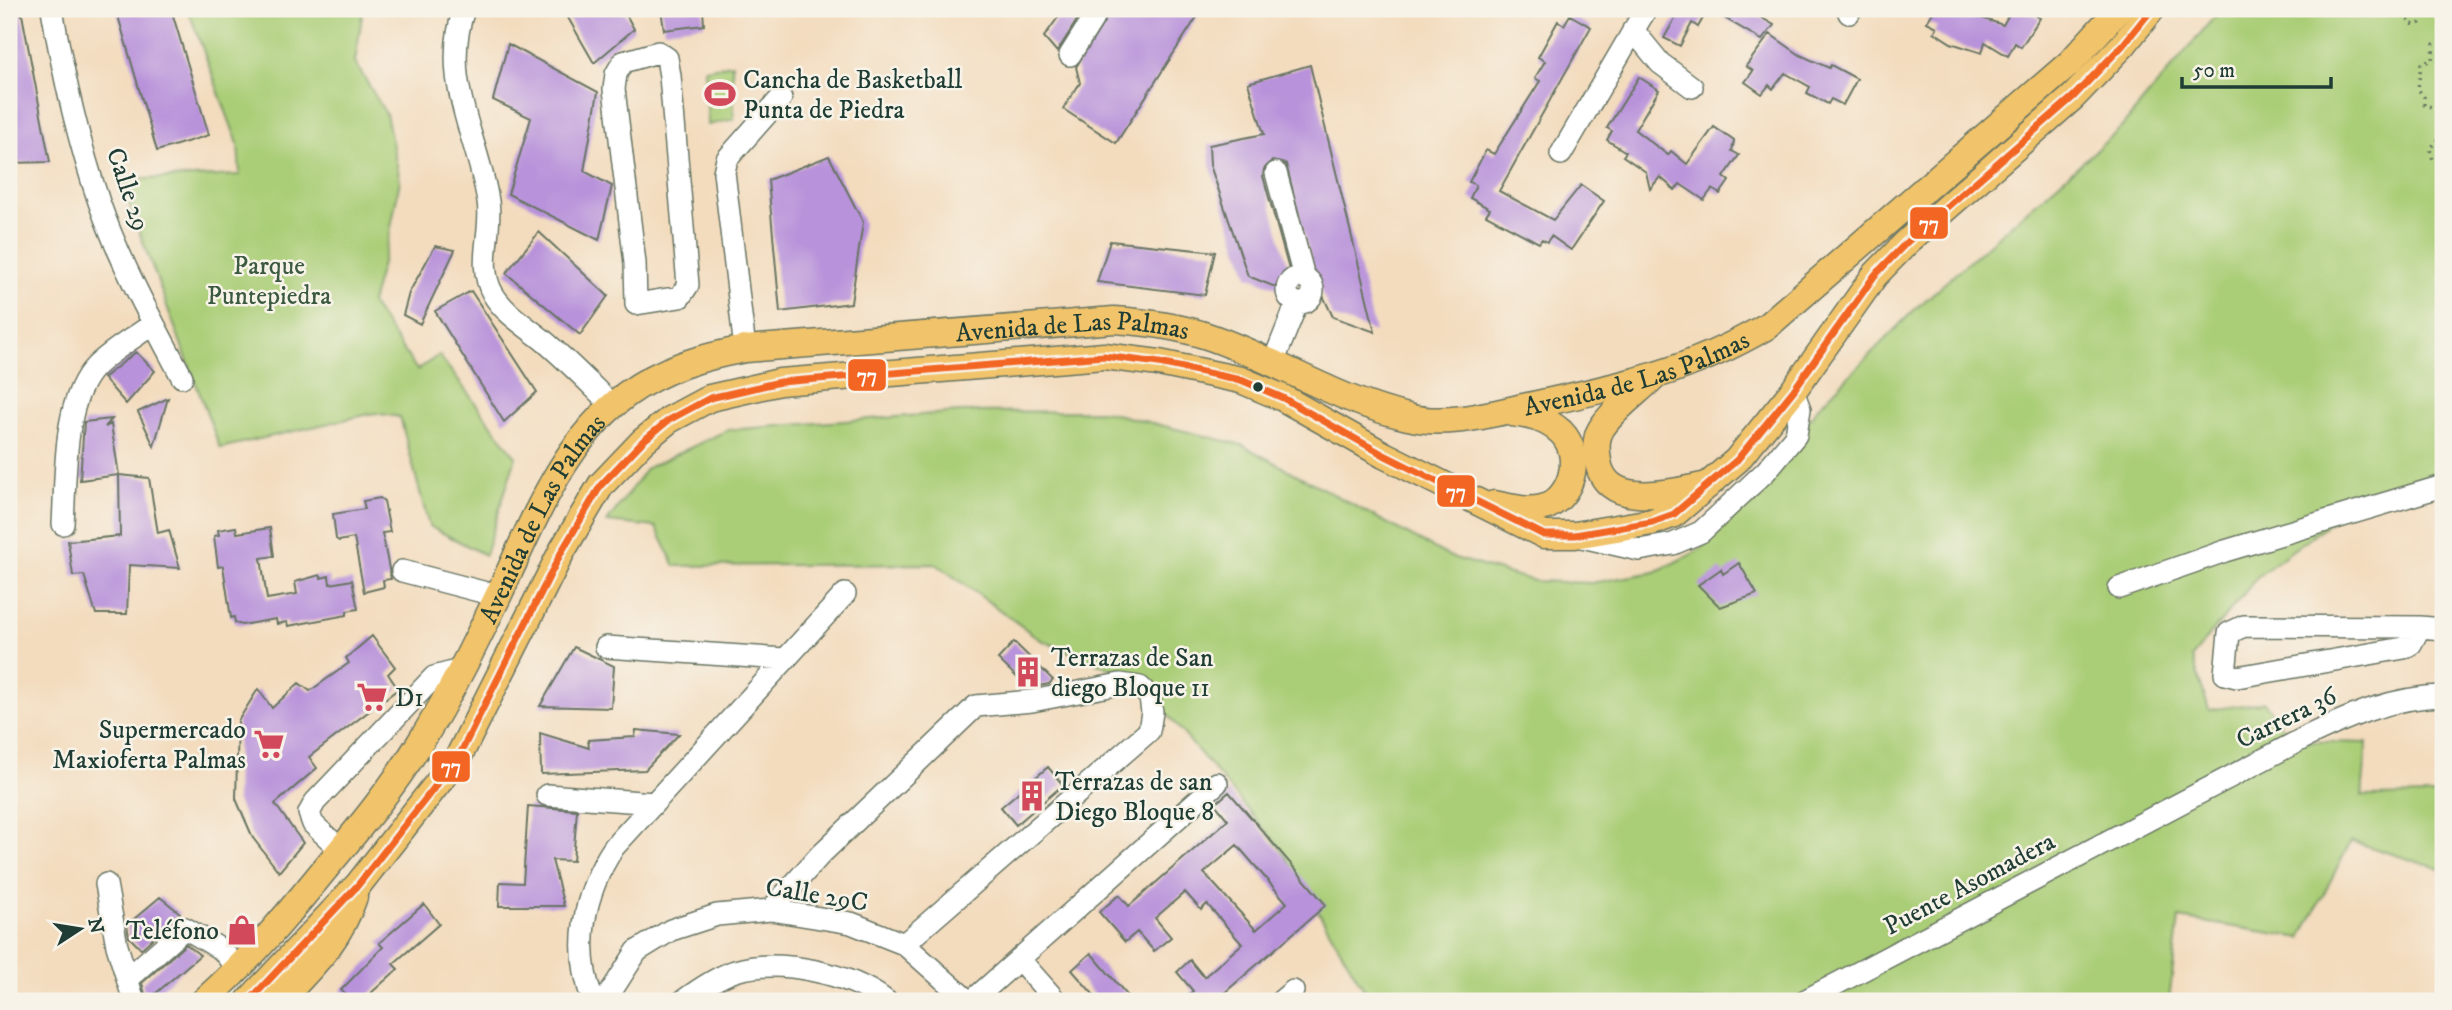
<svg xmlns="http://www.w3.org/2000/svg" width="2452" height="1010" font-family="'IM FELL DW Pica',serif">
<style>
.green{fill:#aace77;stroke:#648656;stroke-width:2}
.building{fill:#b892da;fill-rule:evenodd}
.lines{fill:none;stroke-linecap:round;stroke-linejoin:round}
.minor-casing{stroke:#697564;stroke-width:24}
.major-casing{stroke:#697564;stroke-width:29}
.path{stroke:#697564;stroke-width:3.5;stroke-dasharray:2 5;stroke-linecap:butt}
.minor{stroke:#fff;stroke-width:21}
.major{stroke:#f1c36a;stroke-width:26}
.bus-1-casing{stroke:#f7f3e8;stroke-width:12}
.bus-1{stroke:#f26522;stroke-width:7}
.bus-dot{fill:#1f3d34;stroke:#f7f3e8;stroke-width:2.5}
.labels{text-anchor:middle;stroke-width:5;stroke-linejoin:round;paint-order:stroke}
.poi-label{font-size:26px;fill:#1f3d34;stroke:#f7f3e8;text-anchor:start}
.street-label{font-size:26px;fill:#1f3d34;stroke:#f7f3e8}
.park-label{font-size:26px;fill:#3b5a41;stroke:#f7f3e8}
.line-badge{stroke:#f7f3e8;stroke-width:2.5}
.badge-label{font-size:19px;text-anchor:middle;font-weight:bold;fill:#fff}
</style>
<rect width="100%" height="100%" fill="#f7f3e8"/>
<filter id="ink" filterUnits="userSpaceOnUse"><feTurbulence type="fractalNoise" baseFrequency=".0143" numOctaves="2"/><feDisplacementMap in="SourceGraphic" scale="14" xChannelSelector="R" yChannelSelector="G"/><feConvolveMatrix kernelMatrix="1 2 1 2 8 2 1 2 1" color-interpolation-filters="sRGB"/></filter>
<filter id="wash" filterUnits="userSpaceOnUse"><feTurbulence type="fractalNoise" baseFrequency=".00686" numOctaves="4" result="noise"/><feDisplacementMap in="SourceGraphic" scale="28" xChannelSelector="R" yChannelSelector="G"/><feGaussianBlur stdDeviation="1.57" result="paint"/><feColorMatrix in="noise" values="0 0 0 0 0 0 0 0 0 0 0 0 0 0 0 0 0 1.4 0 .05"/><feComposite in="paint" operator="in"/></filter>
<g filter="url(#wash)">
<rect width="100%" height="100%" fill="#f3dcbe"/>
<path class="green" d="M188 9H363L355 62 386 114 400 180 389 238 371 303 417 370 439 355 516 457 485 555 429 526 400 417 374 413 220 448 120 180 240 175 238 144Z
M2221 9H2443V472L2371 492 2258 576 2192 657 2209 710 2264 702 2293 741 2367 743 2362 796 2443 795V870L2351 841 2301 938 2179 918 2169 1001H1371L1282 850 1138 680 1041 640 936 564 675 566 656 527 607 522 647 468 728 430 961 412 1103 411 1242 445 1448 556 1534 581 1591 583 1655 572 1696 552 1725 526 1775 467 1819 406 1913 311 2120 129Z
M732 64 734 119 708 125 705 69Z"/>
<g id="blocks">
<path class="building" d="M9 9H21L50 162 9 163Z
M116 9H171L209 135 157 151Z
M563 9H623L634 29 594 63Z
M661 9H703L704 25 664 30Z
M1064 9H1084L1057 52 1044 37Z
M1112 9H1202L1116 143 1063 109 1080 83 1076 67Z
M1666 9H1708L1698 27 1692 23 1680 46 1664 38 1677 15Z
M1709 9H1746L1774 25 1762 40Z
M1935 9H1954L2003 25 2012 9H2024L2040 18 2021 47 2015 43 2008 56 1985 42 1982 53 1951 43 1934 32 1937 27 1927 22Z
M1570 15 1591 27 1499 191 1553 220 1581 185 1604 201 1571 250 1551 236 1547 242 1542 239 1539 243 1486 215 1490 209 1470 198 1476 185 1469 182 1486 150 1494 154 1540 81 1535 78 1545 61 1538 57 1558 21 1564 25Z
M1770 34 1800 55 1829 68 1831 65 1857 79 1843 105 1831 99 1828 104 1807 93 1810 87 1785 73 1773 89 1769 85 1762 94 1745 82 1753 71 1746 66Z
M508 44 598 92 584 171 612 186 599 240 508 194 531 118 493 100Z
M1310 65 1375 332 1333 317 1316 281 1286 164 1272 161 1264 169 1263 176 1293 284 1288 292 1248 276 1210 165 1209 145 1264 134 1248 83Z
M1639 77 1659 90 1635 130 1668 155 1671 151 1687 164 1714 127 1734 141 1732 151 1739 155 1724 177 1729 181 1720 194 1712 189 1704 200 1680 184 1675 190 1660 177 1650 189 1646 172 1623 156 1626 152 1607 140 1612 131 1607 128Z
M829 156 863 222 851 303 780 312 768 180Z
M539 232 608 296 580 335 506 273Z
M1110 241 1215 252 1205 295 1097 282Z
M435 246 455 250 420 324 403 315 409 293Z
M471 291 537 392 504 422 435 311Z
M136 352 155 371 126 404 103 378Z
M168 398 154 446 138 412Z
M112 419 105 427 111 424 119 475 80 480 84 422Z
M119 475 149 478 158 533 169 530 180 568 129 565 127 614H96L84 575 73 576 68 541 120 536Z
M380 498 384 501 390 532 382 533 391 579 383 580 384 587 364 592 354 538 339 541 336 539 333 514 365 509 363 501Z
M236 527 237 533 270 528 274 556 261 558 267 599 297 594 295 582 320 575 321 578 329 576 330 584 352 580 358 609 347 611V615L288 626 287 622 277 624 276 619 242 625 235 623 234 617 231 618 223 566 218 567 214 536 219 535 218 530Z
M1739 563 1757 594 1720 607 1698 585 1721 569 1723 574Z
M372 636 395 667 388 674 398 689 309 757 317 768 275 804 303 843 279 872 253 838 236 799 238 721 258 689 272 708 299 683 310 691 349 663 346 658Z
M1014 642 1053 680 1049 684 1028 688 998 659Z
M574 647 614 666 611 708 540 706Z
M636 730 679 734 645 770 541 774 540 733 589 748 588 740 635 737Z
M1048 767 1063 785 1016 825 1001 807Z
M1229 792 1326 905 1215 1001H1181L1193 991 1177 972 1190 960 1204 977 1242 944 1207 904 1201 910 1185 892 1155 918 1171 937 1154 951 1137 932 1125 942 1099 912 1119 895 1129 906 1228 820 1215 804ZM1237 845 1287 903 1256 930 1204 873Z
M528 806 577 810 573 861 552 860 564 906H499L500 882 523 883Z
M160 897 180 913 141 949 129 937 127 925Z
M424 904 439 924 393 964 398 969 362 1001H352L341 990 383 947 379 943Z
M186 944 200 955 147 1001 142 983Z
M1091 953 1132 1001H1099L1072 970Z"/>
</g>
</g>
<g filter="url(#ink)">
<use href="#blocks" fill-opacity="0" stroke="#697564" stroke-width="2"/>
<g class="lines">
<g class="minor-casing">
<path id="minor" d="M52 9C63 74 78 140 99 202 120 262 152 321 182 377
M464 9C440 81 477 133 488 201 493 232 476 264 493 294 505 314 526 326 543 340 568 361 590 384 613 406
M1849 13 1851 9
M1633 30 1660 63 1692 87
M658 52 667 58 670 76 688 285 680 297 636 304 635 263 614 89 616 74 623 62Z
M1070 55 1099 9
M1561 154 1646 9
M1276 173 1304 277
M1287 290a13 13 0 1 1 26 0a13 13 0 1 1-26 0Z
M745 349 724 172 727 159 781 98
M1273 363 1297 303
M63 524C66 479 62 399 96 366 112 350 135 337 153 324
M1582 537 1639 550 1673 544 1701 532 1766 471 1796 435 1800 409 1793 391
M402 571 498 596
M2119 588 2225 551 2443 486
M2420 627 2411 644 2404 648 2237 677 2225 674 2229 633 2244 626 2420 627 2443 629
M606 647 785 659
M547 795 654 803
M341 850 313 824 309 813 315 802 434 677 460 670
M106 884 117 946 134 1001
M771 910 820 855 976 706 1032 701 1120 684 1140 687 1150 697 1152 712 1149 731 904 944
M1019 959 1056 1001
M127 979 185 928 222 950 237 968
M593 1001C573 948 583 894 614 847L845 594
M605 1001 637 951 671 930 717 915 771 910 851 923 904 944 968 1001
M683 1001C698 990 717 977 735 971 780 958 849 973 886 1001
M972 1001 1217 783
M1281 1001 1293 991
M1804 1001 2308 736C2352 715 2393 697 2443 696"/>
</g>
<g class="major-casing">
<g id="major">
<path d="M1650 380C1634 395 1612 411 1601 429 1595 439 1596 450 1598 461 1606 512 1674 491 1708 485"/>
<path d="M1494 504C1510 507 1526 512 1542 508 1572 500 1584 455 1561 432 1547 419 1530 415 1512 413"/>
<path id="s1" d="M204 1001C250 960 290 912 329 864 360 827 392 788 418 746 449 697 475 644 500 592 533 522 563 441 627 394 663 368 702 357 745 349L1114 320C1145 322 1177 326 1207 336 1276 359 1337 401 1408 417 1447 427 1490 414 1528 406 1617 387 1688 373 1767 326L2070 63 2119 9"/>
<path d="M249 1001 358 885 459 756 562 551 601 485 643 441 669 420 710 398 780 382 1104 356 1159 363 1241 380 1283 398 1384 455 1544 535H1575L1652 522 1674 514 1737 460 1793 391 1875 275 1908 241 2073 97 2123 45 2152 9"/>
<path d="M279 1001C311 967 339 942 354 897"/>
</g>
</g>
<path class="path" d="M2400 9 2408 16 2409 23 2415 25 2420 23 2427 9H2433
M2434 9 2441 13 2442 30 2440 41 2434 44 2432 60 2421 64 2418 89 2424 97V105L2443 110
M2443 134 2430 149 2433 160 2443 165"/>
<use href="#minor" class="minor"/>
<use href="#major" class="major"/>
<g class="bus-1-casing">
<path id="bus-1" d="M249 1001 358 885 459 756 562 551 601 485 643 441 669 420 710 398 780 382 1104 356 1159 363 1241 380 1283 398 1384 455 1544 535H1575L1652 522 1674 514 1737 460 1793 391 1875 275 1908 241 2073 97 2123 45 2152 9"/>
</g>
<use href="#bus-1" class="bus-1"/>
</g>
</g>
<defs>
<g id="stadium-bare" transform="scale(2.415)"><path d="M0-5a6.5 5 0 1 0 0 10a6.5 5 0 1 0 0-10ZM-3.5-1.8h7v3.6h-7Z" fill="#d1495b" stroke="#f7f3e8" stroke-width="2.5" paint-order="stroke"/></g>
<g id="building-bare" transform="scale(2.415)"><path d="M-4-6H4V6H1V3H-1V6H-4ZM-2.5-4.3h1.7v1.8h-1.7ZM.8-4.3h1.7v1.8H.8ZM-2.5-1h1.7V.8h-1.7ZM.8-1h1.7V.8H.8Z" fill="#d1495b" stroke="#f7f3e8" stroke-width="2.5" paint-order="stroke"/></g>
<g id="supermarket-bare" transform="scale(2.415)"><path d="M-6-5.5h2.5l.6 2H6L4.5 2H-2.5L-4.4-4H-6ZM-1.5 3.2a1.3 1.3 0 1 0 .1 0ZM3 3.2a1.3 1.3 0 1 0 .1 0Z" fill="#d1495b" stroke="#f7f3e8" stroke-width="2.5" paint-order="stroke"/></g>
<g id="shop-bare" transform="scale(2.415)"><path d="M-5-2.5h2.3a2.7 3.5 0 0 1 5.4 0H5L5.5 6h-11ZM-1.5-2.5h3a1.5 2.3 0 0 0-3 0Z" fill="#d1495b" stroke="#f7f3e8" stroke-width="2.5" paint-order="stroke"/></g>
</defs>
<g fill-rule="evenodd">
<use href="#stadium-bare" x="720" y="94"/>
<use href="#building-bare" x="1028" y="672"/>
<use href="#supermarket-bare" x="372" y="697"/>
<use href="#supermarket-bare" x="269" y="744"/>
<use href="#building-bare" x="1032" y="796"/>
<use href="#shop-bare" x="242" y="930"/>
</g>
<circle class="bus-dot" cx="1258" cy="387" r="6"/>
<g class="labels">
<g class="poi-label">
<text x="743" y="88">Cancha de Basketball<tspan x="743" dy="30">Punta de Piedra</tspan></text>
<text x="1051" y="666">Terrazas de San<tspan x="1051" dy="30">diego Bloque 11</tspan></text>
<text x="395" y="706">D1</text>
<text x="246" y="738" text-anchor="end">Supermercado<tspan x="246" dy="30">Maxioferta Palmas</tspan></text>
<text x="1055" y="790">Terrazas de san<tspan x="1055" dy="30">Diego Bloque 8</tspan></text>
<text x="219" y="939" text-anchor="end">Teléfono</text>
</g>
<g class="street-label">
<text transform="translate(129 189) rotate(71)" y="9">Calle 29</text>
<text dy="9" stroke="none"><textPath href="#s1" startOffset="1202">Avenida de Las Palmas</textPath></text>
<text dy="9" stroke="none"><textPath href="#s1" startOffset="1790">Avenida de Las Palmas</textPath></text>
<text dy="9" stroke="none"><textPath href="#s1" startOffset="593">Avenida de Las Palmas</textPath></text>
<text transform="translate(2286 717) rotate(-26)" y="9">Carrera 36</text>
<text transform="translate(1969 883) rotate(-28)" y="9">Puente Asomadera</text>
<text transform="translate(817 894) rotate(9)" y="9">Calle 29C</text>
</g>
<g class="park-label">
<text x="269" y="274">Parque<tspan x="269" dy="30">Puntepiedra</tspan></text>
</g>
</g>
<g class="line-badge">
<rect x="1909" y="206" width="40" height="34" rx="7" fill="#f26522"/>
<rect x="847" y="358" width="40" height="34" rx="7" fill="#f26522"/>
<rect x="1436" y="474" width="40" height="34" rx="7" fill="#f26522"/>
<rect x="431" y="750" width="40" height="33" rx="7" fill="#f26522"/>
</g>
<g class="badge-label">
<text x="1929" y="230">77</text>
<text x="867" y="382">77</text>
<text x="1456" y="498">77</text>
<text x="451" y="773">77</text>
</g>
<rect width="2452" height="1010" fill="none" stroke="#f7f3e8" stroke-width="35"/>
<g transform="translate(80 929) rotate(78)" stroke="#f7f3e8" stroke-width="5" paint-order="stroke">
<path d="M0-5L12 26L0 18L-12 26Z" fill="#1f3d34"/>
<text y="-10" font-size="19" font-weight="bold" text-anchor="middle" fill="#1f3d34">N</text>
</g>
<path d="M2182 77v10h149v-10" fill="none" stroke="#1f3d34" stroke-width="3.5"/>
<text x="2193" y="77" font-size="21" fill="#1f3d34" stroke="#f7f3e8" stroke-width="5" paint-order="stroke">50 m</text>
</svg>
